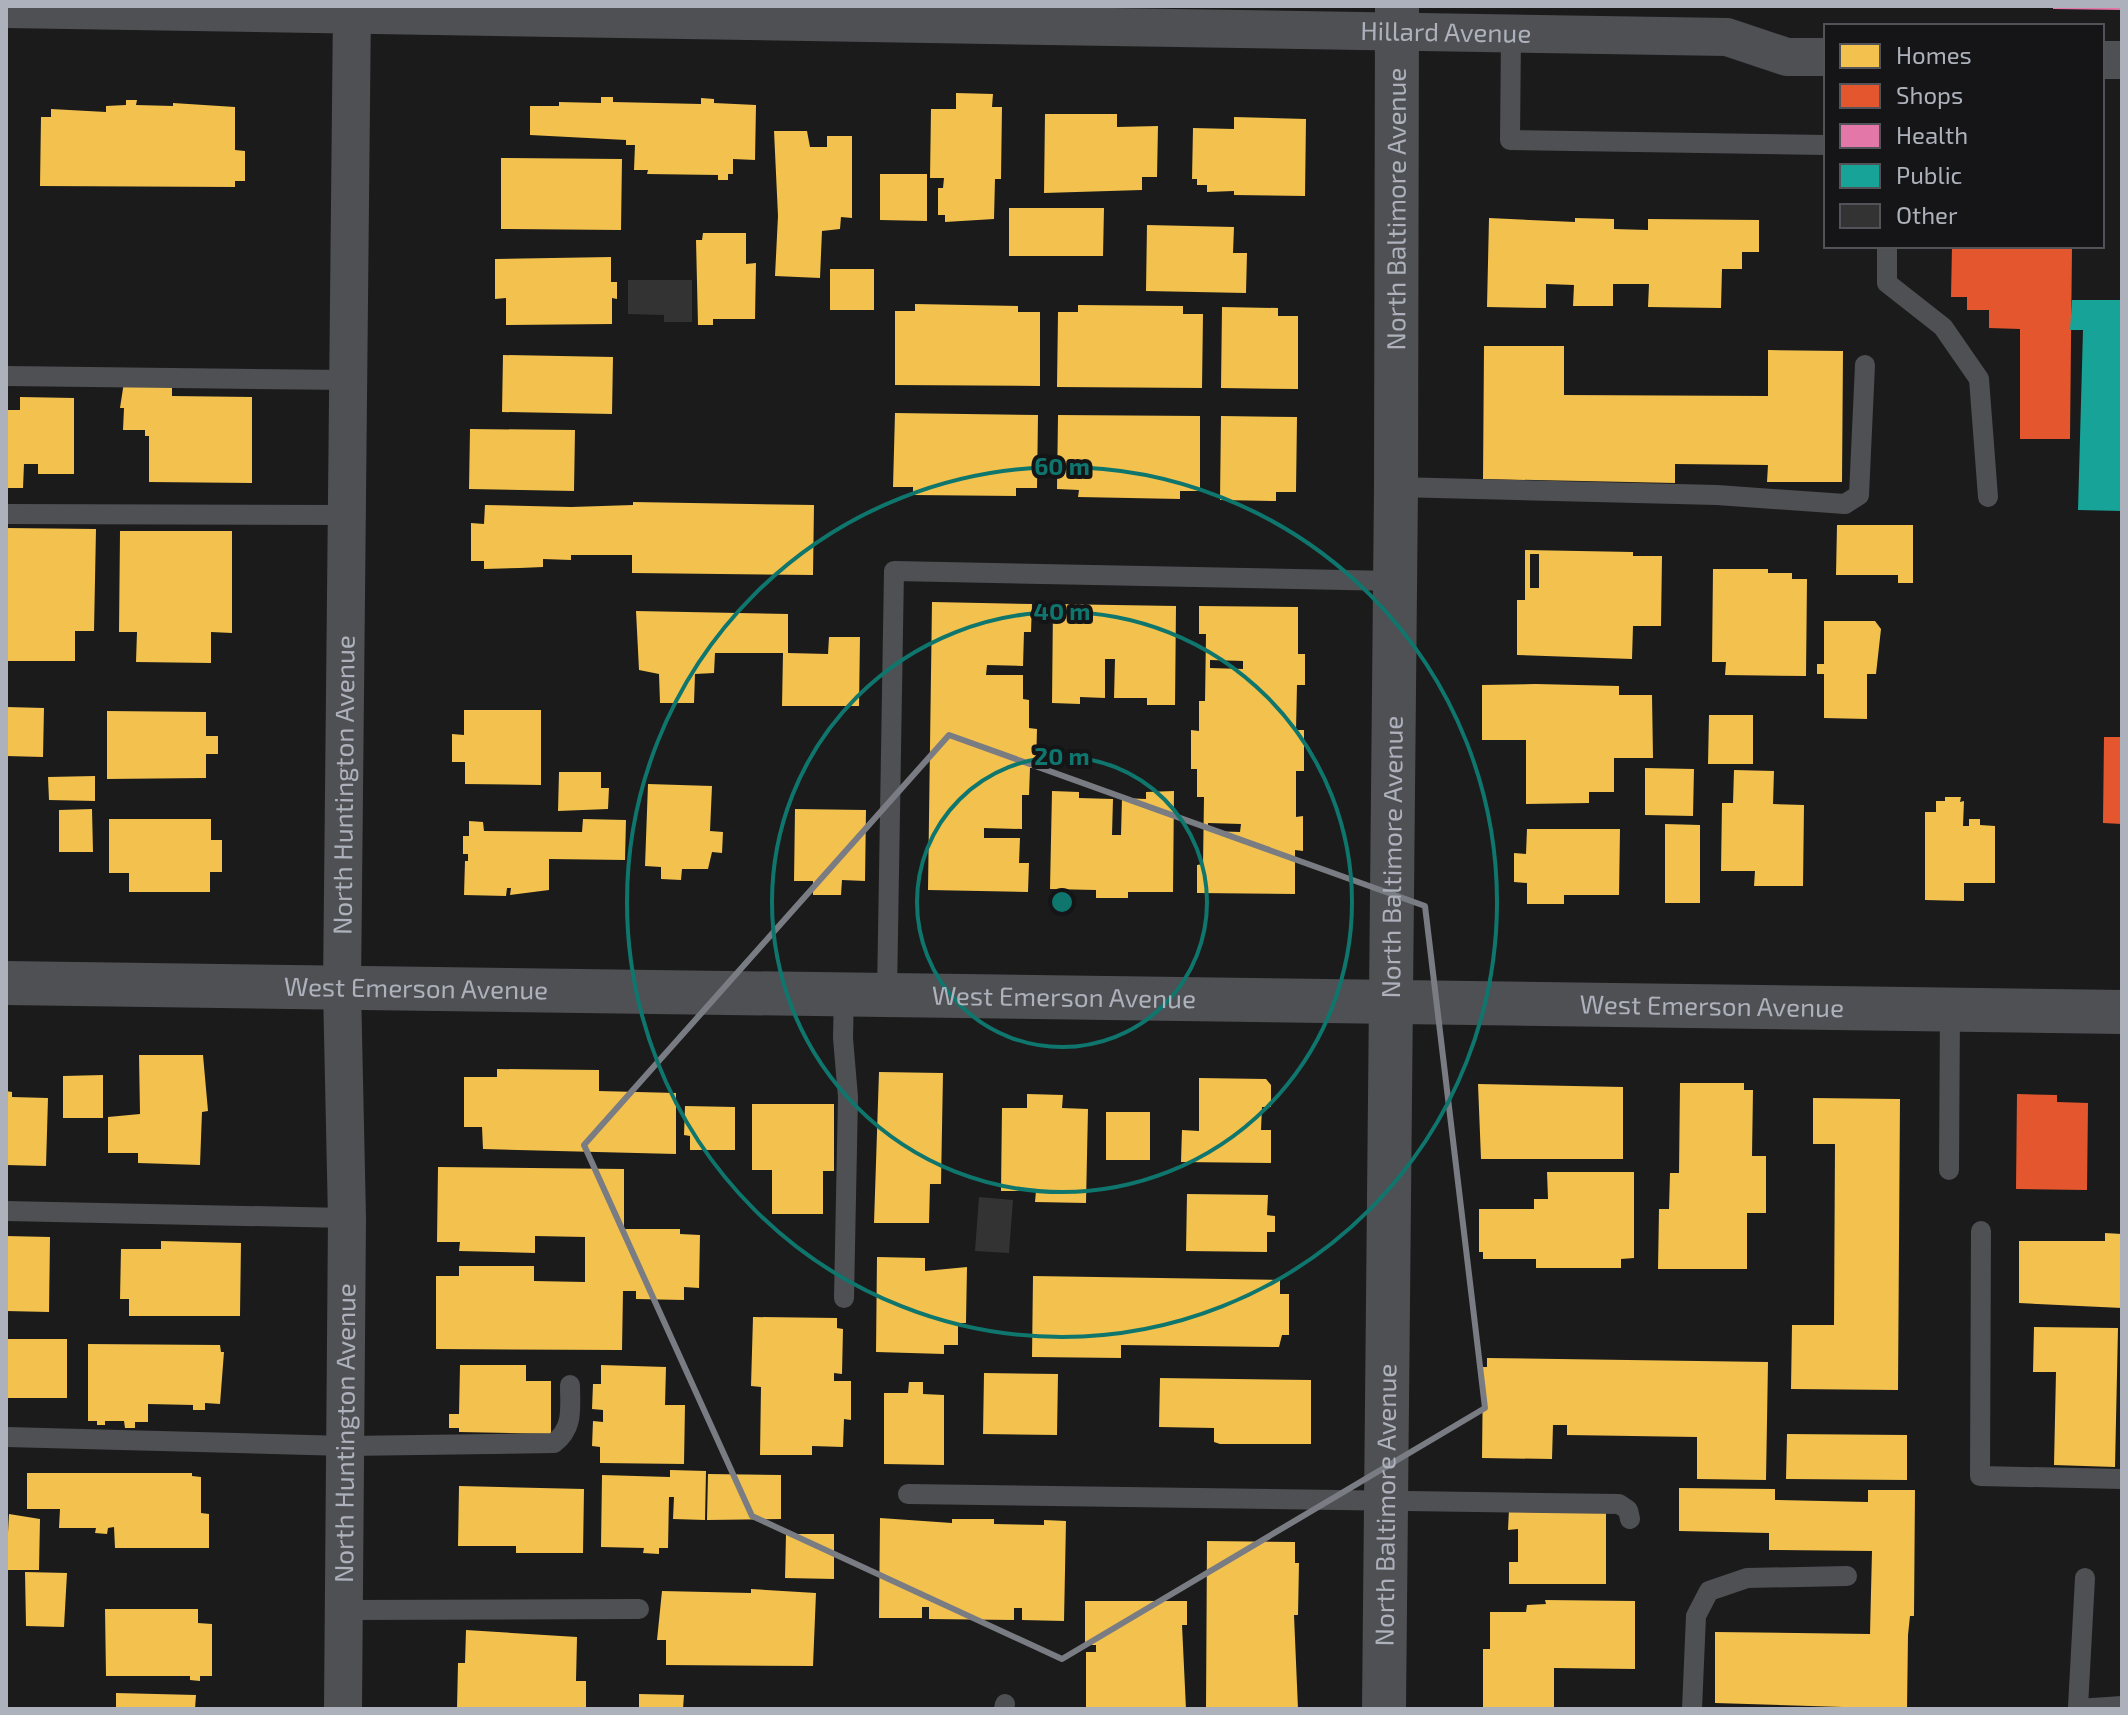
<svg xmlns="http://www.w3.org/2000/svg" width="2128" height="1715" font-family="'Exo 2',sans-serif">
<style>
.homes{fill:#f2c14e;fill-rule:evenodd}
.shops{fill:#e4572e}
.health{fill:#e377a8}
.public{fill:#17a398}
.building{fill:#333}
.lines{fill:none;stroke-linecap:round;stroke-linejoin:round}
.service{stroke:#4f5054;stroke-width:20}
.minor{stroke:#4f5054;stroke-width:38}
.tertiary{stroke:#4f5054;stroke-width:44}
.marked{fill:none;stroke:#7a7c83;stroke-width:6;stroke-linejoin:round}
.ring{fill:none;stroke:#0f766e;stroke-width:4}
.labels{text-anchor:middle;stroke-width:8;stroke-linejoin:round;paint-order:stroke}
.street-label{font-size:26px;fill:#adb1bb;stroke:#151517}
.centre{fill:#0f766e;stroke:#151517;stroke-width:4}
.ring-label{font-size:24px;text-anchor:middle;font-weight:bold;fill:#0f766e;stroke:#151517;stroke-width:8;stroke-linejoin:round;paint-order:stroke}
</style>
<rect width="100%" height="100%" fill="#1b1b1b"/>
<path class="homes" d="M956 93 993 94 992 107H1002L1001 179H995L994 219 945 222V215H938V188H943L944 178H930L931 109H956Z
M601 97H613V102L701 104V98L714 99V103L756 105 755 160 733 159V174H728V180H718V175L647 174 648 170H634L635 145H626V140L530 135V106H559V102L601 103Z
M126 100H137L136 105 173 106V103L235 107V150L245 151V181H235V187L40 186 41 117H51V109L106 112V106L126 105Z
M1045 114H1117V127L1158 126 1157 177H1142V190L1044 193Z
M1234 117 1306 119 1305 196 1234 195V191L1207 192V185H1197V179H1192L1193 128 1234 129Z
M774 131H807L810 147H827V136H852V218L841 217 840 229 822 231 820 278 775 276 778 216Z
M501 158 622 159 621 230 501 229Z
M880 174H927V221L880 220Z
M1009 208H1104L1103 256H1009Z
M1489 218 1575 222V218L1614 219V229L1648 230V219L1759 220V252H1742V269H1722L1721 308 1648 307 1649 284H1613V306H1573L1574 285 1546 284V308L1487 307Z
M1147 225 1234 227 1233 253H1247L1246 293 1146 291Z
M703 233H746V264L756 263 755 319H713V325H698L696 240H702Z
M611 257V282H617V299L612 298V324L506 325V298L495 299V259Z
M830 269H874V310H830Z
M915 304 1018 306V312H1040V386L895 385V311H915Z
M1078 305 1183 306V314H1203L1202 388 1057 387 1058 312H1078Z
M1222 307 1278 308V316H1298V389L1221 388Z
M1484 346H1564V395L1768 396V350L1843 351 1842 482H1767L1768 465 1675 464V483L1483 479Z
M503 355 613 357 612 414 502 412Z
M124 382H172V396L252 397V483L149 482V436H145V430H123L124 408H120Z
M20 397 74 398V474H38V464H24L23 488H6V410H20Z
M895 413 1038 415 1037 488H1016V496L913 495V487H893Z
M1058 415 1200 416V491H1180V499L1078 497 1079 490 1057 489Z
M1221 416 1297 417 1296 492H1276V501L1220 500Z
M470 429 575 430 574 491 469 489Z
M633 502 814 505 813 575 632 573V555H571V560L543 559V567L520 568 484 569V561H471V523L484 524 485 505 571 507 633 505Z
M1837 525H1913V583H1898V575H1836Z
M6 528 96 529 94 631H75V661H6Z
M120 531H232V633L211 632V663L136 662 137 632H119Z
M1525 550 1633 552V556H1662L1661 626H1633L1632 659 1517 655V600H1525ZM1530 554H1539V588H1530Z
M1713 569H1768V573H1792V579H1807L1806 676 1725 675 1726 662H1712Z
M932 602 1032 604 1031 632H1024L1023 666 987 665 986 675H1023V699L1029 700V728L1037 729 1036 768H1030L1029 795H1022V829L984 828V838H1020L1019 863H1029L1028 892 928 890Z
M1053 604 1176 606 1175 705H1147V698H1114L1115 659H1105V698L1080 697V704L1052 703Z
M1199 606 1298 607V654H1305V685H1297L1296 730H1304V771H1296V817L1303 816V851L1295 850V894L1197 893V865L1203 864 1204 797H1197V769H1191V730L1199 731V701H1205L1206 634H1199ZM1210 660 1243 661V669L1210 668ZM1208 823 1241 824 1240 832 1208 831Z
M636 611 788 614V653L828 654 829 637H860L859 706H782L783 653H715L714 673 695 674 694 703H660L659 674 639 670Z
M1824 621H1875L1881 629 1876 674H1867V719L1824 718V674H1817V664H1824Z
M1536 684 1619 686V695H1652L1653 758H1614V792H1589V803L1526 804V740H1482V685Z
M7 707 44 708 43 757 6 756Z
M464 710H541V785L465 784V762H452V734L464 735Z
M107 711 206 712V736H218V754H206V778L107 779Z
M1709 715H1753V764H1708Z
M1645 768 1694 769 1693 816 1645 815Z
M1734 770 1774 771 1773 804 1804 805 1803 886H1754L1755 871H1721L1722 803H1733Z
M559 772H601V788H609L608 809 558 811Z
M95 776V801L49 800 48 777Z
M648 784 712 786 710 831 723 832 722 853 712 852 708 869H682L681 880 661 879V867L645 866Z
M1052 791 1079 792V798L1113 799 1112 835H1121L1122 798 1146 799V792L1174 791 1173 892H1128V898H1096V890L1050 889Z
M1945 797H1961L1960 802 1964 801 1963 826H1969V819H1980V825L1995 826V883H1964V901L1925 900V812H1936V801H1945Z
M92 809 93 852H59V810Z
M795 809 866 810 865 881 842 880 841 895H813V881H794Z
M109 819H211V840H222V872H210V892H129V873H109Z
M583 819 626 820 625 860 549 859V890L510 895 511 888H507L506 896 464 895 465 861H468V854H463V836H469V821L483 822 484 831 582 832Z
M1665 824 1700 825V903H1665Z
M1527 829H1620L1619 895H1564V904H1527V883L1514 882V853L1526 854Z
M139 1055H203L208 1111 202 1112 200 1165 138 1163V1153H108V1117L140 1114Z
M497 1069 599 1070V1091L676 1093V1154L483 1149 482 1127H464V1077H497Z
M879 1072 943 1073 941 1184H930L929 1223H874Z
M103 1075V1118H63V1076Z
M1199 1078 1266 1079 1271 1085V1107H1262L1261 1130H1271V1163L1181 1162 1182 1130 1199 1131Z
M1680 1083H1744V1090H1753L1752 1156H1766V1213H1747V1269H1658L1659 1209H1669L1670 1173H1679Z
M1478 1084 1623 1087V1159H1481Z
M6 1091 12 1092V1097L48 1098 46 1166 6 1165Z
M1027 1094 1063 1095 1062 1108 1088 1109 1086 1203 1035 1202 1036 1191H1001L1002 1108H1027Z
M1813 1098 1900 1099 1898 1390 1791 1389 1792 1325H1834L1835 1144H1813Z
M752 1104H834V1171H823V1214H772V1170H752Z
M685 1106 735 1107V1150H690V1136L684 1135Z
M1106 1112H1150V1160H1106Z
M438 1167 624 1169V1229H680V1234L700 1235 699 1288 684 1287V1300L636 1299V1291H623L622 1350 436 1349V1276H459V1266H534V1281L585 1282V1237L535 1236V1253L459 1251 460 1242H437Z
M1547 1172H1634V1258L1621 1259V1268H1536V1259H1483V1252H1479V1209H1534V1199H1548Z
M1187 1194 1268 1195 1267 1215 1275 1216V1232H1267V1252L1186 1251Z
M2105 1233 2122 1234V1308L2019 1303V1241H2105Z
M6 1236 50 1237 49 1312 6 1311Z
M161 1241 241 1243 240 1316H129V1299H120L121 1249H161Z
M877 1257 925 1258V1271L967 1267 966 1323H958V1345H944V1354L876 1352Z
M1033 1276 1280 1280V1294H1289V1335H1282L1279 1347 1121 1345V1358L1032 1357Z
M753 1317 837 1318V1328L843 1329 842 1374 834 1373V1381H851V1420L844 1419 843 1447 812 1446V1455H760L761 1387 751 1386Z
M2034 1327 2118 1328 2115 1467 2054 1465 2056 1372H2033Z
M6 1339H67V1398H6Z
M88 1344 220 1345 221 1352H224L220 1404 205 1403V1410H193V1405L148 1404V1422H135V1428H125L124 1421H105V1425H97V1421H88Z
M1487 1358 1768 1362 1766 1480 1697 1479V1437L1567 1435V1425H1553L1552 1459 1482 1458 1483 1367H1487Z
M460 1365H526V1381H551V1434L459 1432V1428H449V1414H459Z
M601 1365 666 1367 665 1405H685L684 1464 600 1463V1447L592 1446 593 1421 603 1422V1410L592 1409 593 1384H601Z
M984 1373 1058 1374 1057 1435 983 1434Z
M1160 1378 1311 1380V1444H1220L1214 1442V1428L1159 1427Z
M909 1382H923V1394L944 1395V1465L884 1464V1393H908Z
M1787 1434 1907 1435V1480L1786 1479Z
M670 1470 706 1471 705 1520 673 1519 674 1497H669L668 1548H659V1554L643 1553 644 1548 601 1547 602 1475 670 1477Z
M27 1473H192V1476L201 1477V1513L209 1514V1548H115L114 1527 108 1528 107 1534 95 1533 96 1528H59L60 1509H27Z
M708 1474 781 1475V1519L707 1520Z
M459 1486 584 1489 583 1553H516V1546H458Z
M1679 1488 1775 1489V1500L1868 1502V1490H1915L1914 1616H1910L1908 1635 1907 1709 1715 1703V1632L1870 1634 1872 1551 1769 1550V1533L1679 1531Z
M1509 1509H1606V1584H1509V1562H1518V1529L1508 1530Z
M9 1514 40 1519 39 1570H6Z
M880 1518 952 1523V1519H994V1524L1044 1525V1520L1066 1521 1064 1621 1022 1620V1608H1014V1620L929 1619V1607H922V1618H879Z
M786 1534H834V1579L785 1578Z
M1207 1541 1295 1542V1563H1299L1298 1615H1294L1298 1709H1206Z
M25 1572 67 1573 64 1627 26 1626Z
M751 1589 816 1593 813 1666 666 1665V1640H657L662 1591 751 1593Z
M1545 1600 1635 1601V1669L1554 1668V1709H1483V1649H1490V1612H1526L1527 1605 1546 1604Z
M1085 1601H1187V1625H1182L1186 1709H1086V1652H1096V1645H1085Z
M105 1609H198V1623L212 1624V1676H200V1681L190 1680V1676H106Z
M466 1630 577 1637 576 1681H586V1709H457L458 1663H465Z
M116 1693 196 1695 195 1709H116Z
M639 1694 684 1695 683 1709H639Z"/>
<path class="shops" d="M1952 246H2072L2070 439H2020V329L1989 328V310H1967V297H1951Z
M2104 737H2122V824L2103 823Z
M2017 1094 2057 1095V1102L2088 1103 2087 1190 2016 1189Z"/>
<path class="health" d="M2053 6H2122V10L2053 9Z"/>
<path class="public" d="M2072 300H2122V511L2078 510 2083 330H2070Z"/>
<path class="building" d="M628 280H692V322H664V315L628 314Z
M979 1197 1013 1200 1009 1253 975 1251Z"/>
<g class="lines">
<path class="service" d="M1511 34 1510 140 1826 145
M1887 246V283L1943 327 1979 379 1988 497
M6 376 348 380
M1396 487 1717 495 1845 504 1859 495 1865 365
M6 514 348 515
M887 994 894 571 1394 581
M1949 1170 1950 1010
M6 1211 347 1218
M1981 1231 1980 1476 2122 1479
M844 1298 848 1097 843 1038 844 993
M6 1437 346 1446 554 1443C574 1428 570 1408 570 1385
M908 1494 1619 1504 1628 1510 1630 1519
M346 1610 639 1609
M2078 1707 2085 1578
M1004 1709 1005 1704
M1692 1709 1696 1616 1709 1591 1747 1578 1847 1576
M2078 1709 2122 1706"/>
<g class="minor">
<path id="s1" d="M6 9 1727 37 1787 57H1826"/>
<path d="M2102 60H2122"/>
<path id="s2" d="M343 1709 347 1218 342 988 352 6"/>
</g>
<g class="tertiary">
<path id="s3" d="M6 983 2122 1012"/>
<path id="s4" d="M1384 1709 1396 487 1397 6"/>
</g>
</g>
<path class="marked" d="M949 735 1425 906 1485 1408 1062 1659 752 1516 584 1145Z"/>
<g class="ring">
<circle cx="1062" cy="902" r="145"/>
<circle cx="1062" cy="902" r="290"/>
<circle cx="1062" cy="902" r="435"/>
</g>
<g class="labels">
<g class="street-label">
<text dy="9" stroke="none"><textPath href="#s1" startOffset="1440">Hillard Avenue</textPath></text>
<text dy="9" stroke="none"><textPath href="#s4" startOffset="1500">North Baltimore Avenue</textPath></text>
<text dy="9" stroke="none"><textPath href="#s2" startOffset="924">North Huntington Avenue</textPath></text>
<text dy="9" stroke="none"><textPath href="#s4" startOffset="852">North Baltimore Avenue</textPath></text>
<text dy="9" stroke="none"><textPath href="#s3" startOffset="410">West Emerson Avenue</textPath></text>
<text dy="9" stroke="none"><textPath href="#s3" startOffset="1058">West Emerson Avenue</textPath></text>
<text dy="9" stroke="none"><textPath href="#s3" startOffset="1706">West Emerson Avenue</textPath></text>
<text dy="9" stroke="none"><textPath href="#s2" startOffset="276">North Huntington Avenue</textPath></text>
<text dy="9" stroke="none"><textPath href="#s4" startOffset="204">North Baltimore Avenue</textPath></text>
</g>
</g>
<circle cx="1062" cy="902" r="12" class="centre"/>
<g class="ring-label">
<text x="1062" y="475">60 m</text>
<text x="1062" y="620">40 m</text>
<text x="1062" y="765">20 m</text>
</g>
<rect width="2128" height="1715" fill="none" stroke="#adb1bb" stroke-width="16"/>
<rect x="1824" y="24" width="280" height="224" fill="#151517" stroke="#525359" stroke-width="2"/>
<rect x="1840" y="44" width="40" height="24" fill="#f2c14e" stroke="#525359" stroke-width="2"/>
<text x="1896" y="64" font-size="24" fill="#adb1bb">Homes</text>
<rect x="1840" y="84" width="40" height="24" fill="#e4572e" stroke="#525359" stroke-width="2"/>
<text x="1896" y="104" font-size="24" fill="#adb1bb">Shops</text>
<rect x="1840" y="124" width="40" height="24" fill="#e377a8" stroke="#525359" stroke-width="2"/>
<text x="1896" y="144" font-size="24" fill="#adb1bb">Health</text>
<rect x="1840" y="164" width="40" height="24" fill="#17a398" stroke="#525359" stroke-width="2"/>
<text x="1896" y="184" font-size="24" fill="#adb1bb">Public</text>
<rect x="1840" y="204" width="40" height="24" fill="#333333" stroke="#525359" stroke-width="2"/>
<text x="1896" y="224" font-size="24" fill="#adb1bb">Other</text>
</svg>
